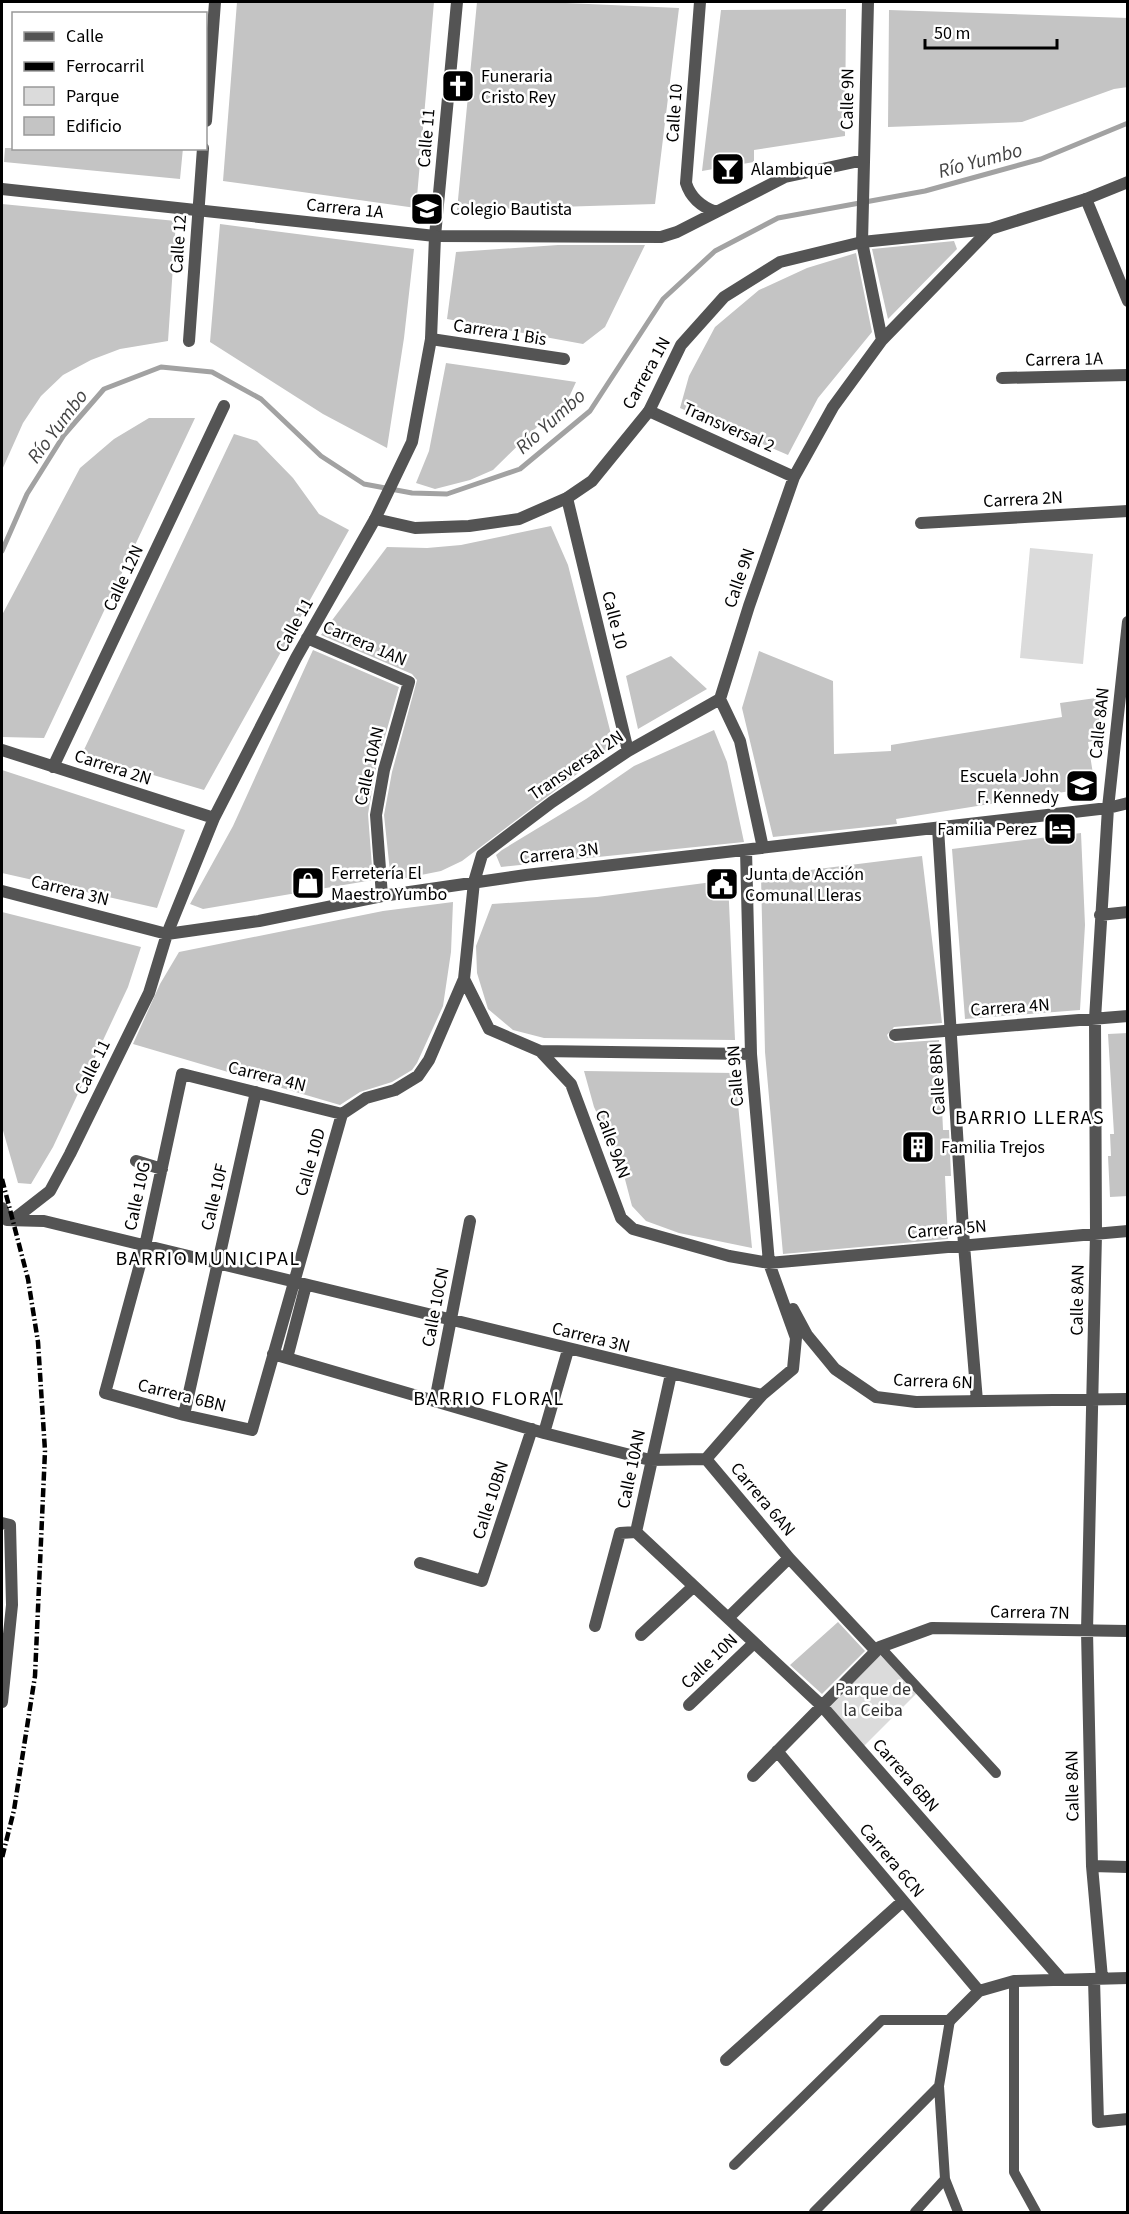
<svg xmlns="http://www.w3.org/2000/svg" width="1129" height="2214" font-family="'Source Sans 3',sans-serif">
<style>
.green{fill:#dbdbdb}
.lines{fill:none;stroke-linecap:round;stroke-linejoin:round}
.stream{stroke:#a2a2a2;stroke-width:5}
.building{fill:#c4c4c4}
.pedestrian{stroke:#545454;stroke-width:10}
.minor{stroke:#545454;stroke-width:12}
.tertiary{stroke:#545454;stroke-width:12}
.rail{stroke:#000;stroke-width:4.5;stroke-dasharray:9 3 1.5 3;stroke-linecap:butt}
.labels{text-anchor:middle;stroke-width:5;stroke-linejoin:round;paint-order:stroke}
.poi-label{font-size:18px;fill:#000;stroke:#fff;text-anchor:start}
.street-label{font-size:18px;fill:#000;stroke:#fff}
.park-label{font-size:18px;fill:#323232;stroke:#fff}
.water-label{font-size:20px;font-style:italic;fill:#434343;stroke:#fff}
.neighbourhood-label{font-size:20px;letter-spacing:1.5px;fill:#000;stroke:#fff}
</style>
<rect width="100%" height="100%" fill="#fff"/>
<path class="green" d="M1030 548 1093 554 1083 664 1020 658Z
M880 1655 918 1692 864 1746 828 1706Z"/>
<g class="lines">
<path class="stream" d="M2 551 27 494 64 435 104 389 161 367 212 372 261 399 321 456 364 484 412 493 447 494 520 469 590 411 663 299 715 251 778 218 925 191 1041 159 1128 123"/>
</g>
<path class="building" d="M237 2H434L416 208 223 181Z
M477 2H543L679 8 655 204 457 210Z
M846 9 845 136 754 150V162L702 171 721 10Z
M889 10 1128 18V87L1114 89 1022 122 888 127Z
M5 148H183L180 179 4 162Z
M2 204 176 221 168 341 120 349 91 360 63 375 41 396 23 423 2 470Z
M220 224 414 249 404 338 387 448 323 414 210 342Z
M954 241 957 249 888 319 872 249Z
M558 245H645L605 327 583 344 447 319 456 252Z
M856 253 872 332 818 398 788 455 680 408 689 376 715 327 759 290 807 268Z
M446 363 576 382 570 395 556 413 539 425 493 470 470 480 435 489 416 483 429 451Z
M149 418H195L44 738 2 737V615L80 468 114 439Z
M234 434 257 441 293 478 319 514 349 530 204 790 82 754Z
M551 526 568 565 614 746 462 861 441 871 391 881 384 815 392 772 417 680 412 674 321 635 387 547 427 548 461 545Z
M313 650 399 687 376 768 368 814 373 880 203 909 190 904 233 826Z
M759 651 833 681 834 754 891 751V745L1062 717 1060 703 1096 698 1102 740 1088 742 1095 787 896 819 897 824 773 837 742 708Z
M671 656 707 689 638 729 626 676Z
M714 730 727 762 744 842 501 867 496 855 502 850 586 799 634 766Z
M2 770 185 830 157 908 2 873Z
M1081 833 1085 925 1080 1010 965 1019 952 849Z
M922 856 942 1023 894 1027 887 1035 889 1040 895 1043 939 1040 943 1130H949L951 1176H945L948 1239 783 1254 765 1052 761 876Z
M728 880 735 1040 544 1038 513 1030 488 1009 477 973 476 946 492 904 597 897Z
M453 902 451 952 443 1006 417 1063 412 1070 392 1082 360 1092 340 1105 133 1044 160 984 179 952 383 911Z
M2 912 141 947 128 987 53 1147 31 1184 18 1183 2 1127Z
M1128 1033V1196L1110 1197 1108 1156H1111L1110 1134H1114L1108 1034Z
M584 1071 735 1073 752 1248 679 1233 646 1221 632 1206 621 1164 594 1107Z
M838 1622 865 1651 822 1694 790 1665Z"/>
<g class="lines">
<path class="pedestrian" d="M880 1647 996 1773
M1014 1981V2172L1036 2212
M734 2165 882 2020H950L939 2086 945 2179 915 2212
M945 2179 958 2212
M814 2212 939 2086"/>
<path class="minor" d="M457 2 435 236 661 237 677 232 785 177 864 160
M700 2 686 183C691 199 702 207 716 212
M868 2 862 242 882 340
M206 121 215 2
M1086 199 1128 301
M431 339 564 359
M189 341 203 148
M1002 378 1128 375
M649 411 794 477
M567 498 628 751
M921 523 1128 511
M307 638 409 682 384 770 376 815 382 896
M2 750 214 818
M53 767 224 406
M938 828 964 1245 977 1401
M763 848 740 741 720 699 749 606 794 477 833 407 882 340 990 229
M2 891 167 934 259 921 382 896 526 875 1108 808 1128 803
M1100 915 1128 912
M464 979 489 1029 540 1051 571 1084 621 1218 633 1229 729 1256 769 1263 1128 1231
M895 1035 1128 1016
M540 1051 751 1054
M342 1114 182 1074 145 1246 105 1393 184 1415 252 1430 342 1114 366 1098 395 1090 418 1076 429 1060 464 979 474 882 482 855 552 802 628 751 720 699
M136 1161 162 1169
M2 1208 7 1220
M14 1219 50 1191 70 1154 149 993 167 934 214 818 296 658 375 519
M7 1220 44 1221 762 1395 793 1369 796 1338 769 1263 751 1054 746 850
M793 1309 807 1335 835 1369 876 1397 916 1402 1128 1399
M273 1354 544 1433 650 1460 706 1459
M287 1358 306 1285
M435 1401 470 1221
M184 1415 256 1092
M544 1433 568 1350
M706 1459 789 1558 876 1651
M706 1459 762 1395
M2 1523 10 1525 12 1605 2 1702
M636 1532 822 1706 1061 1979
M636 1532 671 1374
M420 1563 482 1581 532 1429
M728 1618 789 1558
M595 1626 620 1533 636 1532
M641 1635 694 1586
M689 1705 754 1643
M777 1751 979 1991
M753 1776 880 1647 932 1628 1128 1631
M1092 1866 1128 1867
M1102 1978 1092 1866 1087 1631 1096 1234 1095 1019 1108 808 1128 622
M1094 1979 1098 2122 1128 2119
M950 2020 979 1991 1014 1981 1128 1978
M726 2060 903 1901"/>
<path class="tertiary" d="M2 189 435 236 431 339 412 442 375 519 415 528 469 526 519 519 567 498 592 481 649 411 681 345 724 297 780 262 862 242 990 229 1086 199 1128 182"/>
<path class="rail" d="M2 1179 28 1279 38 1342 45 1451 35 1676 14 1810 2 1858"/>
</g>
<defs>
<g id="church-square" transform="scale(1.725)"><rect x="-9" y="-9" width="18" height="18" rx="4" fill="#000" stroke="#fff"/><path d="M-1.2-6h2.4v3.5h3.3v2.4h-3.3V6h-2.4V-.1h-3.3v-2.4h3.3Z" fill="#fff"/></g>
<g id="bar-square" transform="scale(1.725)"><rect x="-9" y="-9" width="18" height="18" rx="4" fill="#000" stroke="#fff"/><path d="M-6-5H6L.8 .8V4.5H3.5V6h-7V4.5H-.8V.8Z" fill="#fff"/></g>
<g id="school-square" transform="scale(1.725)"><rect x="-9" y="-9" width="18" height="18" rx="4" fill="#000" stroke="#fff"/><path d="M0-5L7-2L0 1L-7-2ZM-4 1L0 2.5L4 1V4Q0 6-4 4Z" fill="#fff"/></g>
<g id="hotel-square" transform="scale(1.725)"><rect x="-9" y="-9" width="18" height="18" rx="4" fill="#000" stroke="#fff"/><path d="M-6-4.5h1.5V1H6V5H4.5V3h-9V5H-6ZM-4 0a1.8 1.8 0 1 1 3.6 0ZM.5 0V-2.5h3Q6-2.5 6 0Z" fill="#fff"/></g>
<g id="shop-square" transform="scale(1.725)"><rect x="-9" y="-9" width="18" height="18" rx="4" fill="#000" stroke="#fff"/><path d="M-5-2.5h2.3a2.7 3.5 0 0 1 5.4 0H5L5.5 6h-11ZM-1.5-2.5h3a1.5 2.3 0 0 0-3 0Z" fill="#fff"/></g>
<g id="civic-square" transform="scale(1.725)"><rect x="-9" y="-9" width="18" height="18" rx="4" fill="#000" stroke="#fff"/><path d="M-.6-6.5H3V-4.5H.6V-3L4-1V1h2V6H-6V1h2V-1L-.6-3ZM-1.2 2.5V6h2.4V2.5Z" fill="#fff"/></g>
<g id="building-square" transform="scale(1.725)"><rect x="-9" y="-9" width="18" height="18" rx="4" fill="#000" stroke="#fff"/><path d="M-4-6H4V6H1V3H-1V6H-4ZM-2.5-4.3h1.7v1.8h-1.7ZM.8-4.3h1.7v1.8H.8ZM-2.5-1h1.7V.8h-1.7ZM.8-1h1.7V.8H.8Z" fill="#fff"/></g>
</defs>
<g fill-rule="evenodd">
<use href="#church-square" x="458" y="86"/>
<use href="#bar-square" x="728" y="169"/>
<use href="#school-square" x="427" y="209"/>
<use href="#school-square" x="1082" y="786"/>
<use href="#hotel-square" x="1060" y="829"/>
<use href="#shop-square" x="308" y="883"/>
<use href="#civic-square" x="722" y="884"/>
<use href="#building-square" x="918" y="1147"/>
</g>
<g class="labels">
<g class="poi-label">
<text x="481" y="82">Funeraria<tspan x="481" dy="21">Cristo Rey</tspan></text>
<text x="751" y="175">Alambique</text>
<text x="450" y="215">Colegio Bautista</text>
<text x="1059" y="782" text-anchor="end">Escuela John<tspan x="1059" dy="21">F. Kennedy</tspan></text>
<text x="1037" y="835" text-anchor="end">Familia Perez</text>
<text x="331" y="879">Ferretería El<tspan x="331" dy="21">Maestro Yumbo</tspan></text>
<text x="745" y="880">Junta de Acción<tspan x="745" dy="21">Comunal Lleras</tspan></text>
<text x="941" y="1153">Familia Trejos</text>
</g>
<g class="street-label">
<text transform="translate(847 99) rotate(-89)" y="6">Calle 9N</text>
<text transform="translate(674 113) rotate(-86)" y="6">Calle 10</text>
<text transform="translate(426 138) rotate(-85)" y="6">Calle 11</text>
<text transform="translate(345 208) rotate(6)" y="6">Carrera 1A</text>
<text transform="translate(178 244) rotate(-86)" y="6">Calle 12</text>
<text transform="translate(500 332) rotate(9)" y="6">Carrera 1 Bis</text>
<text transform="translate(1064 359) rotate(-1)" y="6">Carrera 1A</text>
<text transform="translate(646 373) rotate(-61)" y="6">Carrera 1N</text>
<text transform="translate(729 427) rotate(24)" y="6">Transversal 2</text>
<text transform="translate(1023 499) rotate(-3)" y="6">Carrera 2N</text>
<text transform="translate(123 578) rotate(-65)" y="6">Calle 12N</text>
<text transform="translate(739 578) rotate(-71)" y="6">Calle 9N</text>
<text transform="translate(615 620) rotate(76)" y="6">Calle 10</text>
<text transform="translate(294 625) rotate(-61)" y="6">Calle 11</text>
<text transform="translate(365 643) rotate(23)" y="6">Carrera 1AN</text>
<text transform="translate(1099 723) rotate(-84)" y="6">Calle 8AN</text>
<text transform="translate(576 765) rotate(-34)" y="6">Transversal 2N</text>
<text transform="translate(369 766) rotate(-77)" y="6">Calle 10AN</text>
<text transform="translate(113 767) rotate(18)" y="6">Carrera 2N</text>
<text transform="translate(559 853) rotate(-7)" y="6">Carrera 3N</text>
<text transform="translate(70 890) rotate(14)" y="6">Carrera 3N</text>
<text transform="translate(1010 1007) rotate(-4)" y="6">Carrera 4N</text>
<text transform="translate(92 1067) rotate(-64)" y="6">Calle 11</text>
<text transform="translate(267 1076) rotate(14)" y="6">Carrera 4N</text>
<text transform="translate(735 1076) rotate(-94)" y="6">Calle 9N</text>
<text transform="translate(937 1079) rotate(-93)" y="6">Calle 8BN</text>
<text transform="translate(613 1144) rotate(70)" y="6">Calle 9AN</text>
<text transform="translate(310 1162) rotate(-74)" y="6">Calle 10D</text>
<text transform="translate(137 1196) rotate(-78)" y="6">Calle 10G</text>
<text transform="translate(214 1197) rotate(-77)" y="6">Calle 10F</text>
<text transform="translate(947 1229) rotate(-5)" y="6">Carrera 5N</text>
<text transform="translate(1077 1300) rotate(-89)" y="6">Calle 8AN</text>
<text transform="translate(435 1307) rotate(-79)" y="6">Calle 10CN</text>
<text transform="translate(591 1337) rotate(14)" y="6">Carrera 3N</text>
<text transform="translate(933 1381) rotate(2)" y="6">Carrera 6N</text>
<text transform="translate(182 1395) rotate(14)" y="6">Carrera 6BN</text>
<text transform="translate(631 1469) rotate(-78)" y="6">Calle 10AN</text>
<text transform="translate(763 1499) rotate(50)" y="6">Carrera 6AN</text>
<text transform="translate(490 1500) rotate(-72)" y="6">Calle 10BN</text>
<text transform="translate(1030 1612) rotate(1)" y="6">Carrera 7N</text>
<text transform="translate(709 1661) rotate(-44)" y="6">Calle 10N</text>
<text transform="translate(906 1775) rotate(49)" y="6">Carrera 6BN</text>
<text transform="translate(1072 1786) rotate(-91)" y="6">Calle 8AN</text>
<text transform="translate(892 1860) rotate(50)" y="6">Carrera 6CN</text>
</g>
<g class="park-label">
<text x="873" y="1695">Parque de<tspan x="873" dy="21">la Ceiba</tspan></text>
</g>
<g class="water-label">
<text transform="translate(980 160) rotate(-15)" y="7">Río Yumbo</text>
<text transform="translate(550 421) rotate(-42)" y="7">Río Yumbo</text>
<text transform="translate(57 426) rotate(-53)" y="7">Río Yumbo</text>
</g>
<g class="neighbourhood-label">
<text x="1030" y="1124">BARRIO LLERAS</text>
<text x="208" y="1265">BARRIO MUNICIPAL</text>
<text x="489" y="1405">BARRIO FLORAL</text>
</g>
</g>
<rect width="1129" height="2214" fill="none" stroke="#000000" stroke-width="6"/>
<rect x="12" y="12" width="195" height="138" fill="#ffffff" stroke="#999999" stroke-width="1.5"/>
<rect x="24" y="32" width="30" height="9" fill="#545454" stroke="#999999" stroke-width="1.5"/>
<text x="66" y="42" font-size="18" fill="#000000">Calle</text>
<rect x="24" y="62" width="30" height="9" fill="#000000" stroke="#999999" stroke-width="1.5"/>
<text x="66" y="72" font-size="18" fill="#000000">Ferrocarril</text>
<rect x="24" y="87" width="30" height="18" fill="#dbdbdb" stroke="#999999" stroke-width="1.5"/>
<text x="66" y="102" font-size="18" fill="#000000">Parque</text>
<rect x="24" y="117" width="30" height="18" fill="#c4c4c4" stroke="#999999" stroke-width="1.5"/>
<text x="66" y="132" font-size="18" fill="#000000">Edificio</text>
<path d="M925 39v9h132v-9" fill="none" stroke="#000000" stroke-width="3"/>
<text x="934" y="39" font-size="18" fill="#000000" stroke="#ffffff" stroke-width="4.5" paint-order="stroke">50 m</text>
</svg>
